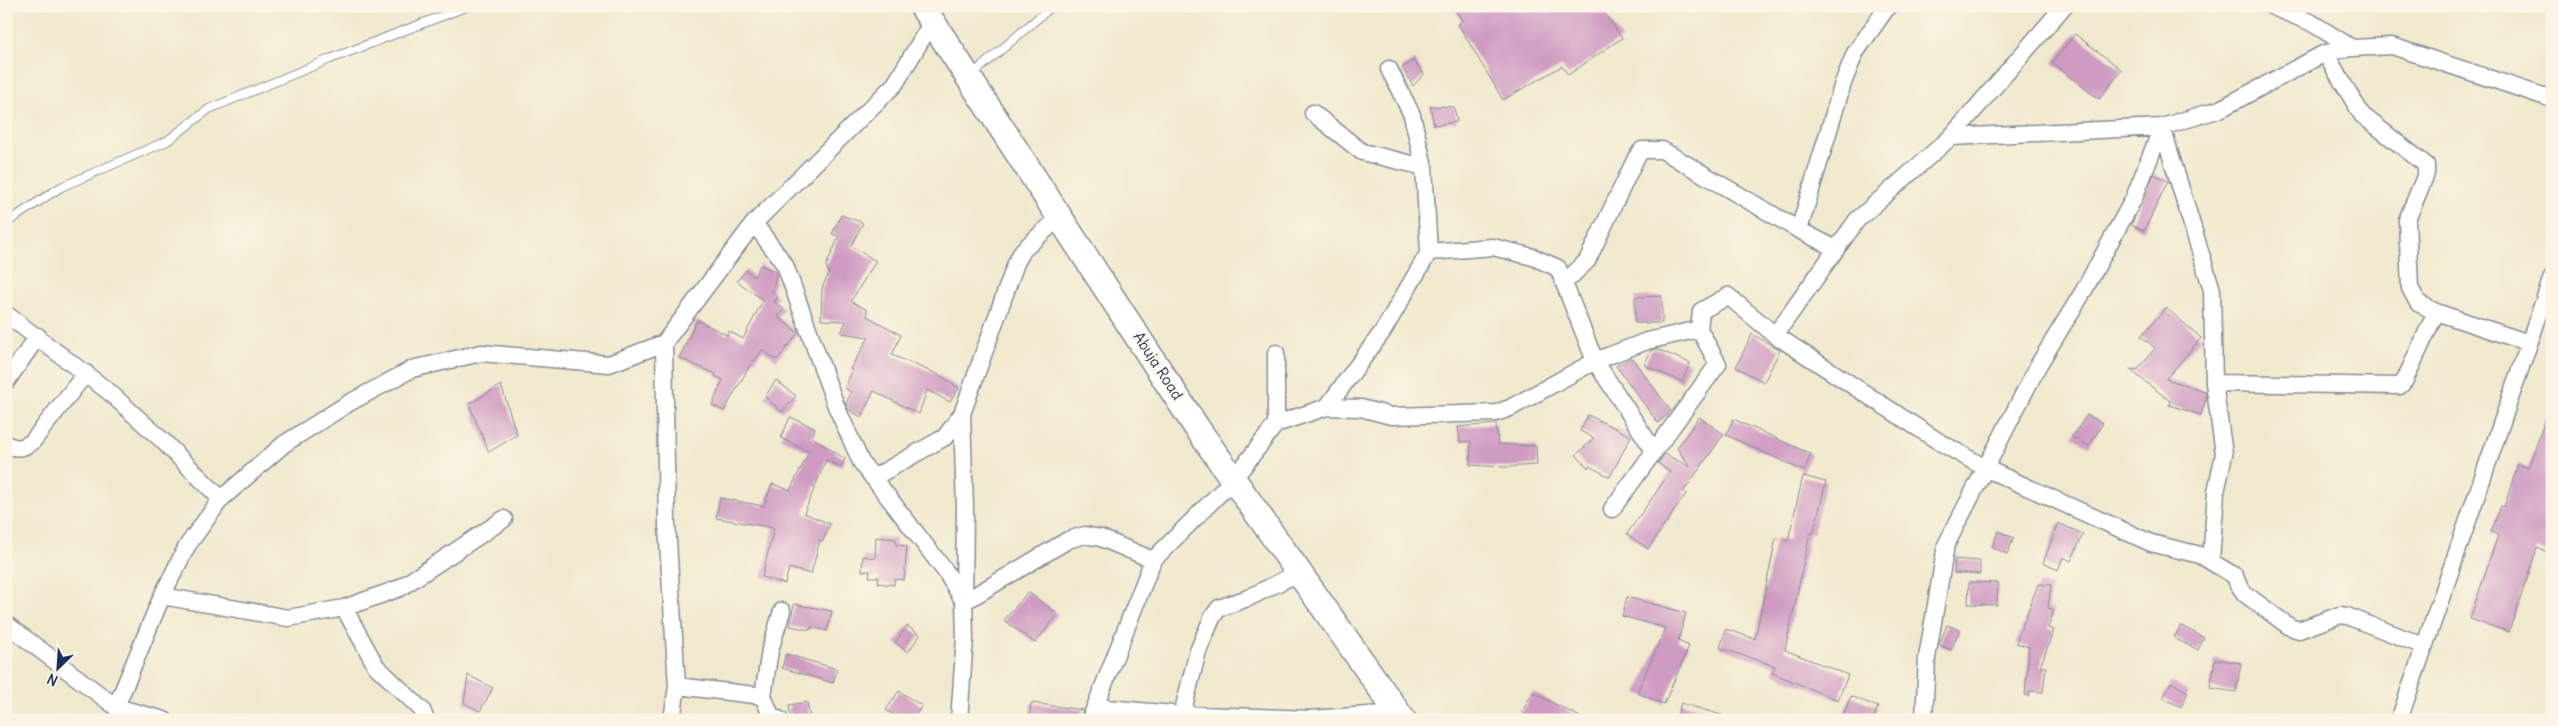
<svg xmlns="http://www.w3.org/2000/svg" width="2558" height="726" font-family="Delius,sans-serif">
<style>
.building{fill:#cf9bc2}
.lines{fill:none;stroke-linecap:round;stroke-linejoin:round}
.service-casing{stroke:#868c96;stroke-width:10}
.minor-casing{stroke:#868c96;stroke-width:19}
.primary-casing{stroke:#868c96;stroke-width:28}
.service{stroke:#fff;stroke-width:8}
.minor{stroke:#fff;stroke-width:16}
.primary{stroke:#fff;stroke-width:25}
.labels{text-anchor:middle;stroke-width:4;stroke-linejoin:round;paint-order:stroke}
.street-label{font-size:15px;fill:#1b2f5e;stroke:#fcf5e5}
</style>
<rect width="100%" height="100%" fill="#fcf5e5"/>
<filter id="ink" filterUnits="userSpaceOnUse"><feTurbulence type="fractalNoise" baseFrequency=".02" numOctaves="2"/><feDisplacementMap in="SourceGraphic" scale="10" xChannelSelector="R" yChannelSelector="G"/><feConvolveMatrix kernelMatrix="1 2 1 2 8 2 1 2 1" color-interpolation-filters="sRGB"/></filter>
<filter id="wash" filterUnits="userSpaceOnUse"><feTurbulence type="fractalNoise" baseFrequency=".0096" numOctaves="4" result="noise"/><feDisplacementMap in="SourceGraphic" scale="20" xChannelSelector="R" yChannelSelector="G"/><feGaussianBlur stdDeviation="1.12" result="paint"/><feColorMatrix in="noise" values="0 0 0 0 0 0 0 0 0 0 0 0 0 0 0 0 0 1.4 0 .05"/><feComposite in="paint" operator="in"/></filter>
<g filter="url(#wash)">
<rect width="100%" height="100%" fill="#f0e9cd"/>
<g id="blocks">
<path class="building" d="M1453 6H1600L1622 38 1568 75 1562 66 1503 100 1458 24 1462 21Z
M2075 34 2122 70 2099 99 2052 63Z
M1414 60 1424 74 1413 86 1402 68Z
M1430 106 1454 107 1457 122 1434 125Z
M2154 174 2168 181 2144 231 2131 225Z
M841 215 863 223 851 246 876 261 851 301 867 310V316L901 335 892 355 939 375 959 388 950 402 927 390 919 414 874 391 861 417 848 409 846 403 851 393 845 388 852 371 850 369 869 337 841 333 846 321 821 320 822 288 829 273 826 266 839 236 832 234Z
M760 265 777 272 772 291 778 297 774 302 784 309 778 317 798 333 777 360 762 350 755 361 753 360 724 411 712 405 723 380 715 376 716 374 679 358 697 320 727 335 729 331 743 339 763 300 737 281 746 270 754 277Z
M1662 296V323H1635V297Z
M2166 308 2201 338 2166 379 2205 391 2206 398 2201 415 2169 405 2170 401 2129 369 2137 370 2155 348 2141 336Z
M1752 334 1780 350 1764 382 1736 367Z
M1657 349 1690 363 1682 382 1644 365 1651 350Z
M1632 358 1671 411 1658 423 1616 366Z
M776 380 796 396 782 412 765 397Z
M501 385 517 435 489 452 469 404Z
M2550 407 2552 408V554L2537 548 2509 632 2470 619 2498 535 2491 532 2501 506 2504 507 2518 464 2528 468Z
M1588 415 1631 436 1610 477 1589 466 1588 468 1576 455 1594 438 1580 431Z
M2087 415 2103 423 2089 446 2072 437Z
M790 417 815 428 812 437 845 459 841 467 826 460 804 513 830 524 823 541 820 540 811 574 789 568 785 584 762 577 774 528 716 518 720 498 764 506 772 484 790 490 809 452 781 438Z
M1699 417 1724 434 1683 492 1686 494 1648 549 1627 534 1670 472 1658 463 1665 454 1690 467 1677 448Z
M1733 419 1811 454 1804 471 1726 435Z
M1496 424 1498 444 1536 446 1537 465 1505 467 1470 465 1471 441 1460 442 1458 427Z
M1803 476 1826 482 1813 534 1810 533 1785 650 1848 675 1838 700 1772 673 1775 666 1720 648 1726 629 1755 639 1776 538 1788 541Z
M2058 523 2083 534 2071 561 2063 557 2058 570 2043 563Z
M1998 531 2014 538 2007 554 1992 547Z
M876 537 896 539V545L907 546 904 580 894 579V585L878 583 879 577H869L870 571H862L863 556 875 558Z
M1955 559 1980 561V574L1954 573Z
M1969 582 1998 583 1997 605 1968 604Z
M2038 584 2051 585 2048 608 2054 610 2048 628 2054 630 2040 667H2046L2043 692 2030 691 2029 696 2025 695 2029 647 2016 643Z
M1028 592 1058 614 1035 643 1004 620Z
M1627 597 1686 613 1678 641 1689 646 1664 704 1637 693 1665 628 1622 616Z
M794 604 832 611 827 631 811 627 810 630 790 626Z
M1947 625 1960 630 1951 650 1939 645Z
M2181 625 2204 638 2198 650 2174 638Z
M907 626 920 635 908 652 895 643Z
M786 654 837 669 833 683 782 668Z
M2215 659 2241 663 2236 692 2210 688Z
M468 675 493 688 480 711 464 703Z
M2171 682 2188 692 2181 707 2163 698Z
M899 691 922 706 912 720H901L886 710Z
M1533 692 1555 704 1586 720H1536L1522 712Z
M1851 696 1878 707 1873 720H1841Z
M807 702 810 718 791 720 789 705Z
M1031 703 1083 710 1080 720H1029Z
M1681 703 1725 716V720H1676Z"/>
</g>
</g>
<g filter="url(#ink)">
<use href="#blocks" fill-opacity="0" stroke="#868c96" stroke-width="1"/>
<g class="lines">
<g class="service-casing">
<path id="service" d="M972 75 1052 6
M6 223 61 187 167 141 209 109 330 59 468 6"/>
</g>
<g class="minor-casing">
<path id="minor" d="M2271 6 2312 23 2352 48
M2325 53 2362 115 2426 165V174L2407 220 2410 288 2418 303 2436 312 2529 343
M1389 69 1412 115 1424 167 1429 252
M1313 113 1362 152 1424 167
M2162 127 2212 290 2214 383 2224 454 2216 492 2211 561
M1951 137 2162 127 2220 109 2325 53 2352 48 2392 46 2552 99
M754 223 785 265 836 406 861 462 946 572 964 602 965 638 959 720
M1836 249 1799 230 1843 83 1855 53 1888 6
M1565 282 1587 261 1636 158 1642 150H1662L1799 230
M6 314 108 391 163 441 221 499
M1775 335 1938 441 1987 469 2151 543 2200 555 2235 576 2238 584 2245 594 2290 627 2299 630 2340 615 2347 616 2424 646
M664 343 667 525 677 686 672 720
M6 382 38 336
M2214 383 2400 386 2405 380 2436 312
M1327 407 1383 331 1429 252 1493 247 1533 257 1558 268 1595 361 1654 451
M962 414 965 508 964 601
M1276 424V353
M6 444C17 450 23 448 32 442L86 373
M873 478 945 437 962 414 1016 263 1023 250 1060 217
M1612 509 1718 364 1699 329
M162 596 288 618 344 608 400 588 504 519
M964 602 1068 540 1085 535 1101 538 1153 560
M344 608 376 666 422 710 426 720
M6 624 116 707 164 720
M677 686 763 696
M1095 707 1174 714 1310 719 1398 713
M1182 714 1198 651 1212 618 1219 608 1248 598 1298 573
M121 720 116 707 162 596 187 546 221 499 284 444 349 403 412 369 481 353 609 364 664 343 754 223 895 84 932 22
M780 720 771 716 763 696 770 650 782 611
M1090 720 1153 560 1233 480 1276 424 1327 407 1361 408 1391 416 1496 413 1510 408 1595 361 1647 341 1699 329 1701 311 1728 296 1775 335 1857 220 1951 137 2064 6
M1924 720 1927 658 1946 545 2039 364 2083 292 2134 198 2162 127
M2399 720 2552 277"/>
</g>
<g class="primary-casing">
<path id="primary" d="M922 6 1197 428 1403 720"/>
</g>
<use href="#service" class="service"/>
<use href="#minor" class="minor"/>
<use href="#primary" class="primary"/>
</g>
</g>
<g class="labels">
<g class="street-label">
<text transform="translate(1158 366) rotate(57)" y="5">Abuja Road</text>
</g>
</g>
<rect width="2558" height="726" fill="none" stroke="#fcf5e5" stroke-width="25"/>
<g transform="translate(58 668) rotate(205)" stroke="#fcf5e5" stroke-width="4" paint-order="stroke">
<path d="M0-4L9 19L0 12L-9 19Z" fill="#1b2f5e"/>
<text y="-8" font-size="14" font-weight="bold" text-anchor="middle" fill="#1b2f5e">N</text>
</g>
</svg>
